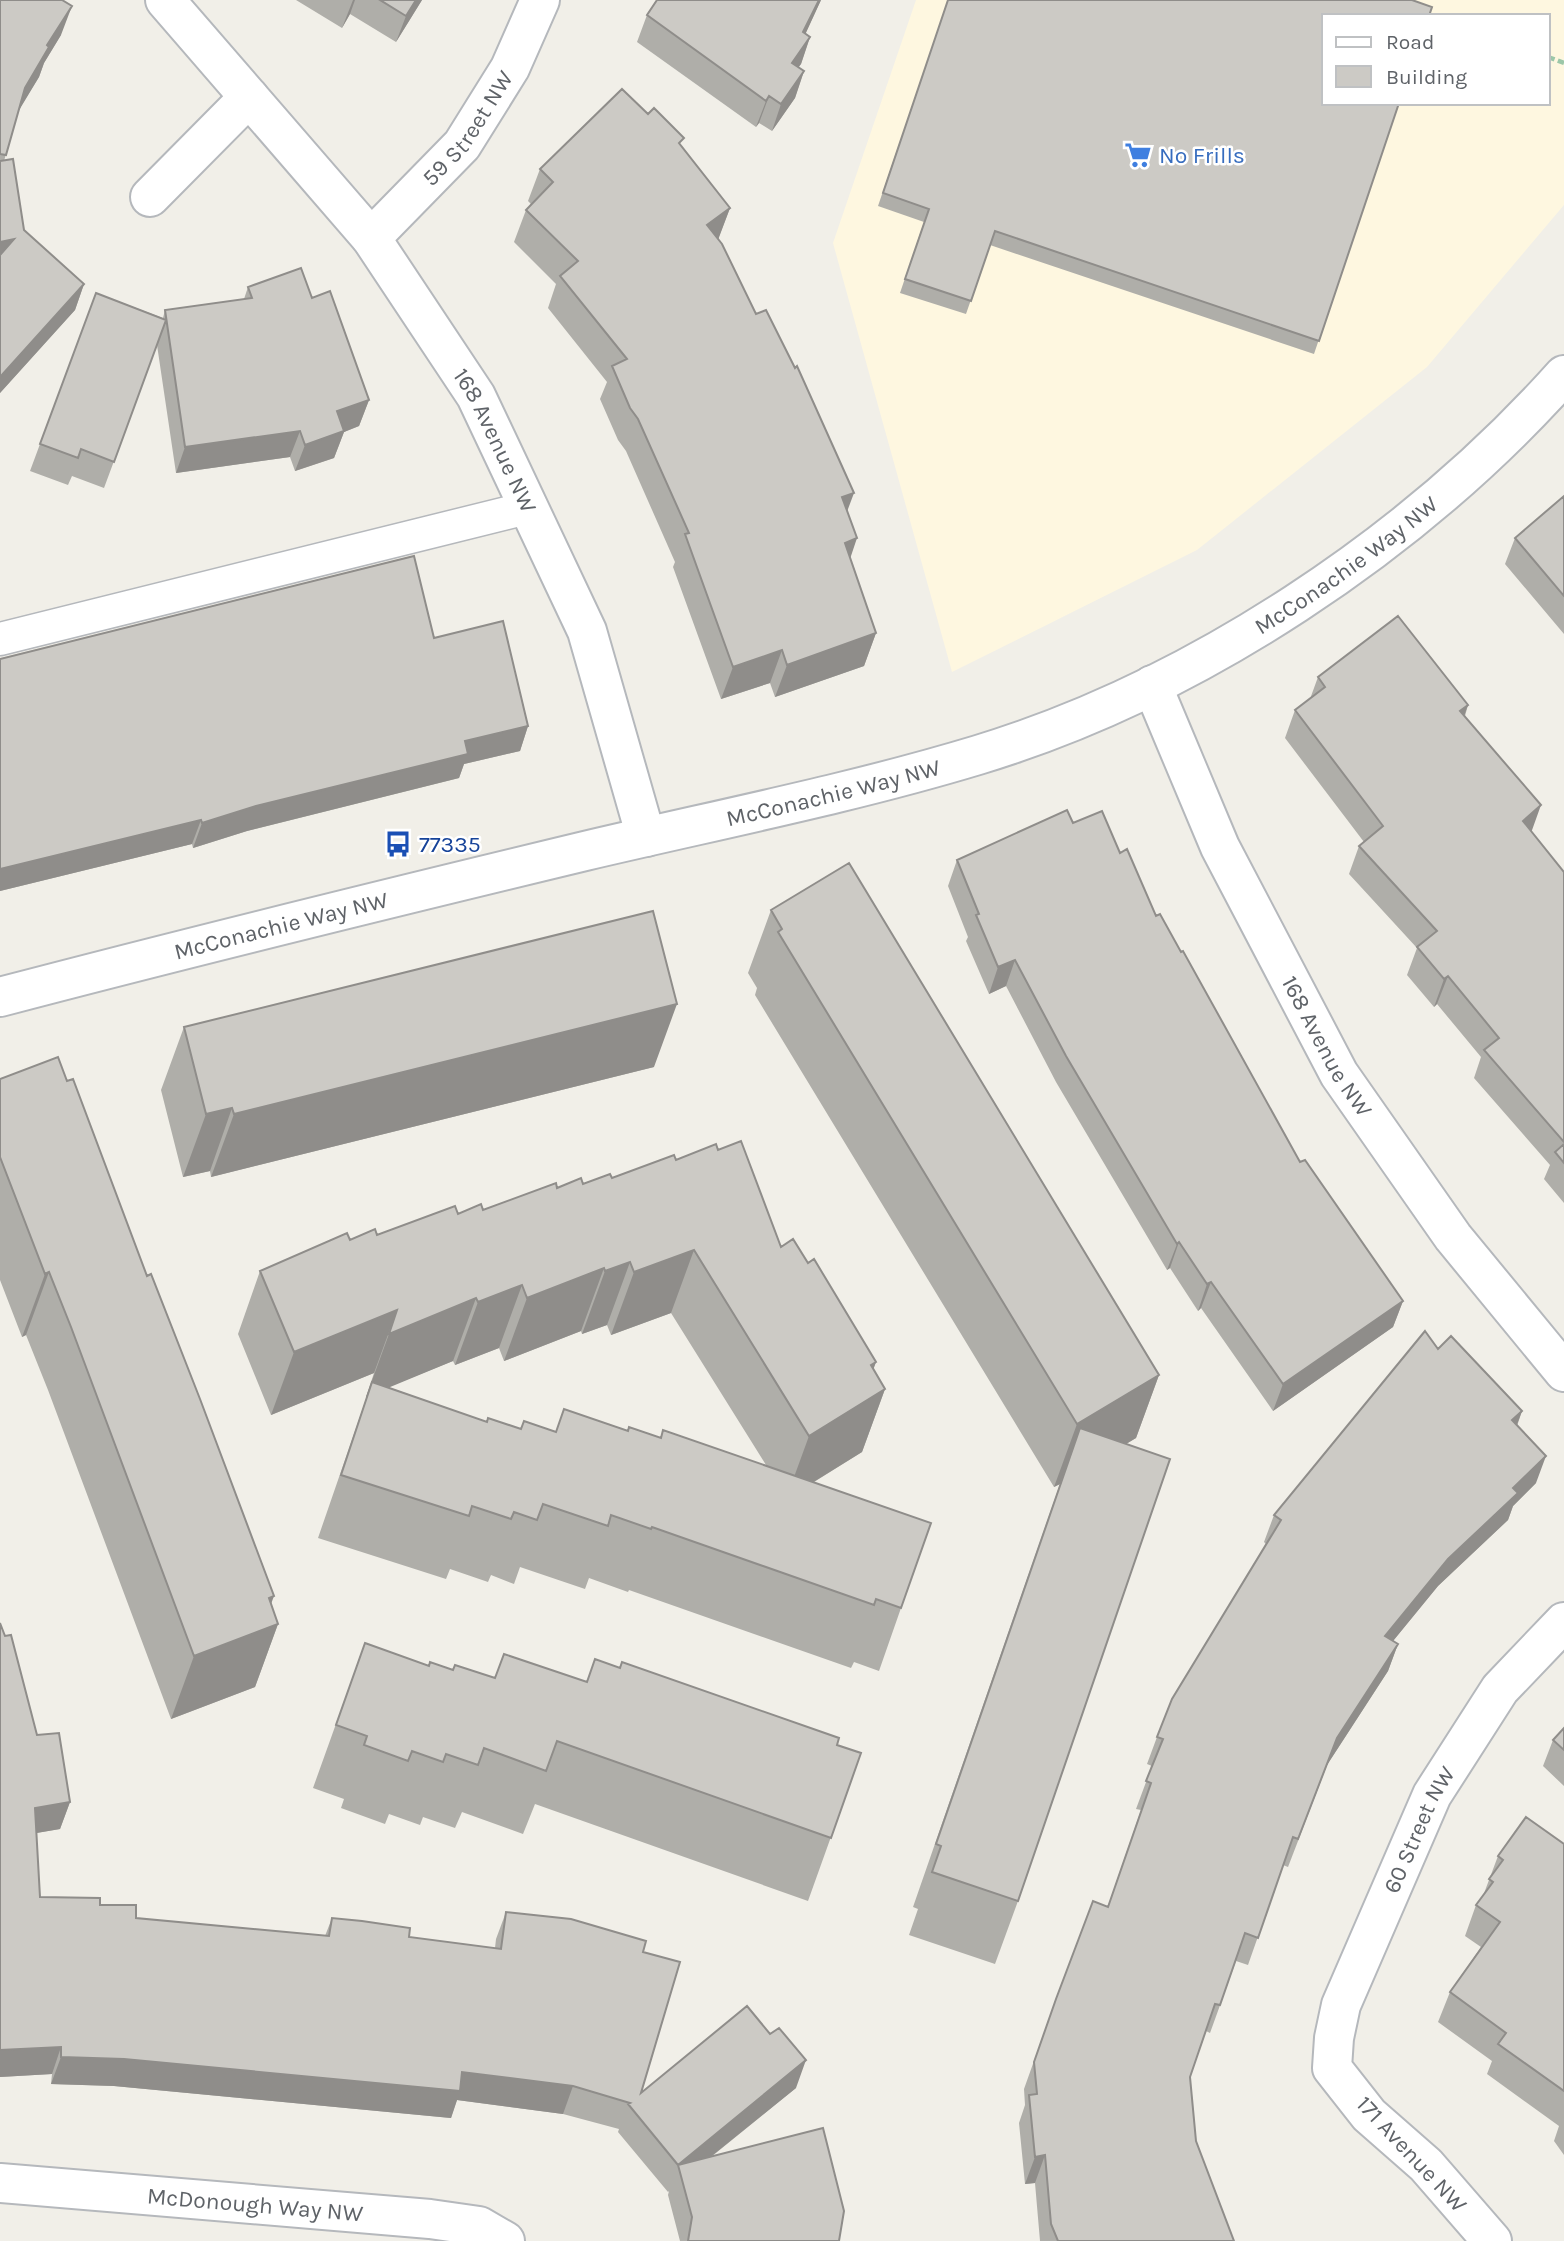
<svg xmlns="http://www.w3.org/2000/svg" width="1564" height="2241" font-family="Karla,sans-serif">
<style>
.commercial{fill:#fef7e0;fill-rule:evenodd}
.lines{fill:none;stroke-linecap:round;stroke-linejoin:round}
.service-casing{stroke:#b5b8bc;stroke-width:35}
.minor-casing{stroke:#b5b8bc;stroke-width:42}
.tertiary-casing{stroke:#b5b8bc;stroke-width:42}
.path{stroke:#9cc7a9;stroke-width:4.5;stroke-dasharray:7 3.5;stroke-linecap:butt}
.service{stroke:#fff;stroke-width:32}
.minor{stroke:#fff;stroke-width:38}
.tertiary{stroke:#fff;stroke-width:38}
.wall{fill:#afaea9;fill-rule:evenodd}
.shaded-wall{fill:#8f8d8a}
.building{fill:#cccac5;stroke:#8f8d8a;stroke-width:2}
.labels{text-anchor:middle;stroke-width:5;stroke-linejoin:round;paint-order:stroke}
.street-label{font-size:23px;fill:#5f6368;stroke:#fff}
.shop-label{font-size:23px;fill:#366cbe;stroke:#fff;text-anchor:start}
.transit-label{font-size:23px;fill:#164399;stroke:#fff;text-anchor:start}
</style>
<rect width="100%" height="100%" fill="#f1efe8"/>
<path class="commercial" d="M916 0H1564V205L1427 367 1197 550 952 672 833 243ZM1324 16H1548V103H1324Z"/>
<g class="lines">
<g class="service-casing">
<path id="service" d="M0 639 531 507"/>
</g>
<g class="minor-casing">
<g id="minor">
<path id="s1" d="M165 0 371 238 476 396 587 631 646 837"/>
<path d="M150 197 249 97"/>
<path id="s2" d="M371 238 462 145 510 68 540 0"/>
<path id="s3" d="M1152 685 1220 847 1339 1074 1453 1237 1564 1372"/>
<path id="s4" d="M0 2183 430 2219 479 2226 505 2241"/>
<path id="s5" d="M1492 2241 1426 2165 1369 2115 1332 2068 1334 2038 1341 2005 1432 1795 1500 1689 1564 1622"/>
</g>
</g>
<g class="tertiary-casing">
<g id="tertiary">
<path id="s6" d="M0 997C194 946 390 898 585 851 716 820 849 794 978 755 1195 689 1413 544 1564 375"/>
</g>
</g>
<path class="path" d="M1548 57 1564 63"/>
<use href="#service" class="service"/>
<use href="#minor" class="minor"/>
<use href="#tertiary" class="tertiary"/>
</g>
<path class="wall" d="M0 0 61 35 44 63 39 77 19 109 4 161 24 230 84 284 75 310 0 393Z
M296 0H422L396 42 350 14 342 28Z
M821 0 805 34 810 37 801 64 798 67 804 71 795 98 772 131 759 123 756 127 637 42 647 15Z
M948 0 1399 103 1314 354 990 245 966 314 900 293 924 222 878 206Z
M648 114 681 146 730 208 718 239 847 510 850 558 876 633 864 666 775 697 770 683 721 699 673 567 675 562 626 451 618 440 600 399 607 382 548 308 556 284 514 242 526 210 531 204 528 201 540 169Z
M248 287 312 298 369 400 359 426 344 432 334 458 295 471 290 457 176 473 157 345 104 488 72 476 68 485 30 471 96 293 163 318 165 310 244 299Z
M1564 496V634L1505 564 1515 538Z
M434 638 528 726 520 751 464 764 459 778 247 831 193 848 192 844 0 891V659Z
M1318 677 1468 705 1465 716 1531 832 1564 872V1203L1544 1179 1550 1165 1474 1078 1481 1057 1437 1004 1434 1007 1407 975 1417 948 1349 874 1359 846 1364 842 1285 738 1295 710 1310 699Z
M1073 823 1120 853 1156 916 1181 952 1300 1162 1403 1301 1393 1327 1273 1411 1201 1308 1198 1311 1170 1268 1167 1270 1056 1082 1006 986 989 994 966 941 968 937 948 886 957 860Z
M771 910 1159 1375 1136 1438 1126 1444 1018 1901 995 1964 909 1935 918 1909 913 1907 1060 1484 1054 1487 755 995 757 988 748 973Z
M184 1027 654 1067 211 1177 210 1171 183 1177 161 1090Z
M0 1079 271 1604 278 1624 255 1687 171 1719 48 1390 26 1335 22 1337 0 1280Z
M718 1150 781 1247 808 1263 876 1362 873 1369 885 1389 862 1452 814 1482 901 1608 879 1671 854 1662 851 1668 629 1590 628 1592 589 1578 585 1589 520 1567 514 1584 491 1575 488 1582 450 1569 446 1579 318 1538 367 1396 366 1397 374 1373 271 1415 238 1334 260 1271 350 1240 377 1235 458 1214 483 1210 557 1188 612 1178ZM671 1313 766 1465 661 1438 628 1431 555 1432 521 1429 487 1422 388 1387 453 1361 455 1365 499 1348 504 1361 581 1331 582 1334 607 1325 611 1335Z
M1438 1349 1522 1411 1517 1426 1536 1483 1513 1506 1508 1520 1438 1586 1393 1641 1398 1644 1388 1671 1327 1765 1288 1867 1283 1865 1248 1965 1236 1961 1210 2033 1206 2031 1190 2077 1196 2141 1234 2241H1040L1035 2183 1025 2184 1019 2123 1025 2105 1024 2089 1056 1999 1108 1906 1141 1810 1136 1809 1152 1766 1147 1764 1157 1737 1266 1544 1264 1542 1274 1515Z
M0 1623 37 1735 70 1802 60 1829 36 1833 40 1897 100 1905 136 1918 325 1936 332 1918 409 1937 495 1948 496 1939 506 1912 643 1952 641 2093 796 2088 711 2157 839 2241H680L668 2195 669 2191 668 2192 618 2132 619 2129 563 2114 457 2100 451 2118 114 2086 51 2084 52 2074 0 2077Z
M365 1643 429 1666 495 1678 587 1682 837 1745 861 1753 808 1901 535 1804 523 1834 462 1812 455 1828 423 1817 420 1825 389 1814 385 1824 341 1808 344 1799 313 1788Z
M1564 1728V1786L1543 1766 1553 1740Z
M1564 1844V2155L1554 2141 1559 2126 1487 2074 1492 2061 1438 2022 1450 1992 1481 1947 1465 1936 1476 1905 1483 1896 1498 1856Z"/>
<path class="shaded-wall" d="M353 0H355L350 14 342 28Z
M416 0H422L396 42 406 16Z
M819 0H821L794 59 803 32Z
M72 6 61 35 44 63 39 77 15 117 25 88 47 45Z
M810 37 801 64 783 89 792 63Z
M804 71 795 98 772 131 781 104Z
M769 96 759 123 756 127 766 101Z
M730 208 718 240 707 225Z
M14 239 0 266V242Z
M84 284 75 310 0 393V377Z
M369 400 359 426 344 432 334 458 295 471 305 445 337 411Z
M300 431 290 457 176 473 185 447Z
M854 493 842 525V497Z
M857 538 846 571 845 543Z
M876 633 864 666 775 697 787 665Z
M782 650 770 683 721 699 733 667Z
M1468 705 1458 733 1460 711Z
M528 726 520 751 464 764 459 778 247 831 193 848 202 823 465 741Z
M1541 805 1531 833 1523 821Z
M201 820 192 844 0 891V869Z
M1015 960 1006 986 989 994 998 967Z
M1448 976 1437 1004 1434 1007 1444 979Z
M677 1004 654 1067 211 1177 234 1114Z
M232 1108 210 1171 183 1177 206 1114Z
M1179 1242 1170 1268 1167 1270 1177 1244Z
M694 1250 671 1313 611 1335 634 1272Z
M630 1262 607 1325 582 1334 605 1271Z
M604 1268 581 1331 504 1361 527 1298Z
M49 1272 26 1335 22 1337 45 1274Z
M1211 1282 1201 1308 1198 1311 1207 1284Z
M522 1285 499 1348 455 1365 478 1302Z
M476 1298 453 1361 366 1397 389 1334Z
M1403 1301 1393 1327 1273 1411 1283 1384Z
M397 1310 374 1373 271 1415 294 1352Z
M876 1362 861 1404 885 1389 862 1452 786 1499 809 1436 871 1365Z
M1159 1375 1136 1438 1061 1483 1080 1428 1060 1484 1054 1487 1077 1424Z
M1522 1411 1512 1438V1420Z
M1546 1456 1536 1483 1513 1506 1508 1520 1438 1586 1375 1663 1385 1636 1448 1559 1513 1488Z
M274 1596 261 1631 278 1624 255 1687 171 1719 194 1656 269 1598Z
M1398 1644 1388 1671 1327 1765 1288 1867 1337 1738Z
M70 1802 60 1829 25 1835 35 1808Z
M61 2047 52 2074 0 2077V2050Z
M61 2057 124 2059 462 2072 573 2086 563 2114 457 2100 451 2118 114 2086 51 2084Z
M806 2060 796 2088 682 2180 678 2165 668 2192 678 2165Z
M1045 2155 1035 2183 1025 2184 1035 2157Z"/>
<path class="building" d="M0 0H62L72 6 47 45 49 47 25 88 6 155 0 154Z
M380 0H416L406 16Z
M657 0H819L803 32 810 37 792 63 804 71 781 104 769 96 766 101 647 15Z
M948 0H1412L1432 7 1429 16H1324V103H1399L1319 341 995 231 971 301 905 279 929 209 883 193Z
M622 89 648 114 654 108 684 138 679 143 730 208 707 225 722 244 756 314 766 310 795 368 797 366 854 493 842 497 857 538 845 543 876 633 787 665 782 650 733 667 685 534 689 533 638 419 630 408 612 366 627 359 560 276 578 261 526 210 553 182 540 169Z
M13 159 24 230 84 284 0 377V255L14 239 0 242V161Z
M301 268 312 298 330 291 369 400 337 411 344 431 305 445 300 431 185 447 165 310 252 298 248 287Z
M96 293 166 320 114 462 81 449 78 458 40 444Z
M1564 496V596L1515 538Z
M414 556 434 638 503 621 528 726 465 741 468 754 256 806 202 823 201 820 0 869V659Z
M1398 616 1468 705 1460 711 1541 805 1523 821 1564 872V1142L1484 1050 1499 1038 1448 976 1444 979 1417 947 1437 931 1359 846 1383 826 1295 710 1325 687 1318 677Z
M1067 810 1073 823 1102 811 1120 853 1127 849 1156 916 1160 914 1181 952 1183 951 1300 1162 1305 1160 1403 1301 1283 1384 1211 1282 1207 1284 1179 1242 1177 1244 1066 1056 1015 960 998 967 976 915 979 914 957 860Z
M849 863 1159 1375 1077 1424 778 932 782 929 771 910Z
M653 911 677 1004 234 1114 232 1108 206 1114 184 1027Z
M58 1057 67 1081 73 1079 147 1276 151 1274 200 1399 274 1596 269 1598 278 1624 194 1656 71 1327 49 1272 45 1274 0 1157V1079Z
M741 1141 781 1247 793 1239 808 1263 814 1259 876 1362 871 1365 885 1389 809 1436 694 1250 634 1272 630 1262 605 1271 604 1268 527 1298 522 1285 478 1302 476 1298 389 1334 397 1310 294 1352 260 1271 347 1233 350 1240 375 1229 377 1235 455 1206 458 1214 481 1204 483 1210 556 1183 557 1188 581 1178 583 1184 610 1174 612 1178 674 1155 676 1160 716 1144 718 1150Z
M1564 1144V1163L1555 1152Z
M1425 1331 1438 1349 1451 1336 1522 1411 1512 1420 1546 1456 1513 1488 1518 1493 1448 1559 1385 1636 1398 1644 1337 1738 1298 1839 1293 1837 1258 1938 1245 1933 1220 2005 1215 2004 1190 2077 1196 2141 1234 2241H1058L1051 2224 1045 2155 1035 2157 1029 2095 1037 2094 1034 2062 1056 1999 1093 1901 1108 1907 1151 1783 1146 1781 1163 1739 1157 1737 1172 1699 1281 1520 1274 1515Z
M372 1382 487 1422 488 1418 521 1429 524 1421 556 1432 564 1409 628 1431 629 1427 661 1438 663 1430 931 1523 901 1608 876 1599 874 1605 652 1527 651 1529 611 1515 608 1526 543 1504 537 1520 514 1512 511 1519 472 1506 469 1516 341 1475Z
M1080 1428 1170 1459 1018 1901 932 1872 941 1846 936 1844Z
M0 1623 5 1636 11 1635 37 1735 59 1733 70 1802 35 1808 40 1897 100 1898V1905H136V1918L329 1936 332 1918 362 1921 410 1928 409 1937 501 1949 506 1912 571 1919 646 1941 643 1952 680 1962 641 2093 747 2006 770 2034 779 2028 806 2060 678 2165 628 2104 630 2103 573 2086 462 2072 460 2091 124 2059 61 2057V2047L0 2050Z
M365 1643 429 1666 430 1662 453 1670 455 1665 495 1678 504 1654 587 1682 595 1659 620 1668 622 1662 839 1738 837 1745 861 1753 831 1838 557 1741 546 1771 484 1748 478 1765 446 1754 443 1762 412 1751 408 1761 364 1745 367 1736 336 1725Z
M1564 1728V1750L1553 1740Z
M1526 1817 1564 1844V2091L1498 2044 1506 2033 1450 1992 1500 1922 1476 1905 1493 1882 1489 1879 1503 1860 1498 1856Z
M823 2128 844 2211 839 2241H688L692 2217 678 2165Z"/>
<defs>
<g id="supermarket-bare" transform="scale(2.1)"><path d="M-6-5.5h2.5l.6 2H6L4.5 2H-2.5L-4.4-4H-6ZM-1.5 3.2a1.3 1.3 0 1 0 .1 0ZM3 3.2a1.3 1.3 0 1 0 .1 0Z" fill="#3f7fe0" stroke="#fff" stroke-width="2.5" paint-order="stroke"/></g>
<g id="bus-bare" transform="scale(2.1)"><path d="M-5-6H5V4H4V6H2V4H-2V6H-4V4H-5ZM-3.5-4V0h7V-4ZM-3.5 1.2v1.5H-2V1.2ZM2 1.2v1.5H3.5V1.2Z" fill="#1a4fb4" stroke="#fff" stroke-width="2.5" paint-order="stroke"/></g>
</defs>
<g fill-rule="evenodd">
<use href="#supermarket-bare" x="1138" y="155"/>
<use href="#bus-bare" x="398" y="844"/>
</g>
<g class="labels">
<g class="street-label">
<text dy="8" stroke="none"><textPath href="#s2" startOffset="147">59 Street NW</textPath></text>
<text dy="8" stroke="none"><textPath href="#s1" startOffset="553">168 Avenue NW</textPath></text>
<text dy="8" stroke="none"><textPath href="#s6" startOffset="1424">McConachie Way NW</textPath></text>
<text dy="8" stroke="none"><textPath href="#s6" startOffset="858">McConachie Way NW</textPath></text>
<text dy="8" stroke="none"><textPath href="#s6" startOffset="290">McConachie Way NW</textPath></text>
<text dy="8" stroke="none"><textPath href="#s3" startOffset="402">168 Avenue NW</textPath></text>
<text dy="8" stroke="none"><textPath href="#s5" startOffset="492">60 Street NW</textPath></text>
<text transform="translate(1412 2154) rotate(47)" y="8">171 Avenue NW</text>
<text dy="8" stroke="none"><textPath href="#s4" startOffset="256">McDonough Way NW</textPath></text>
</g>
<g class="shop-label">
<text x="1159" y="163">No Frills</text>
</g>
<g class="transit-label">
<text x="419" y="852">77335</text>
</g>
</g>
<rect x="1322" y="14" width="228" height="91" fill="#ffffff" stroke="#bfc1c3" stroke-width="2"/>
<rect x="1336" y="37" width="35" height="10" fill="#ffffff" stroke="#bfc1c3" stroke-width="2"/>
<text x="1386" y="49" font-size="21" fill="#5f6368">Road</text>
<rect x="1336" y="66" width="35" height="21" fill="#cccac5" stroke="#bfc1c3" stroke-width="2"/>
<text x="1386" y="84" font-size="21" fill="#5f6368">Building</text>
</svg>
